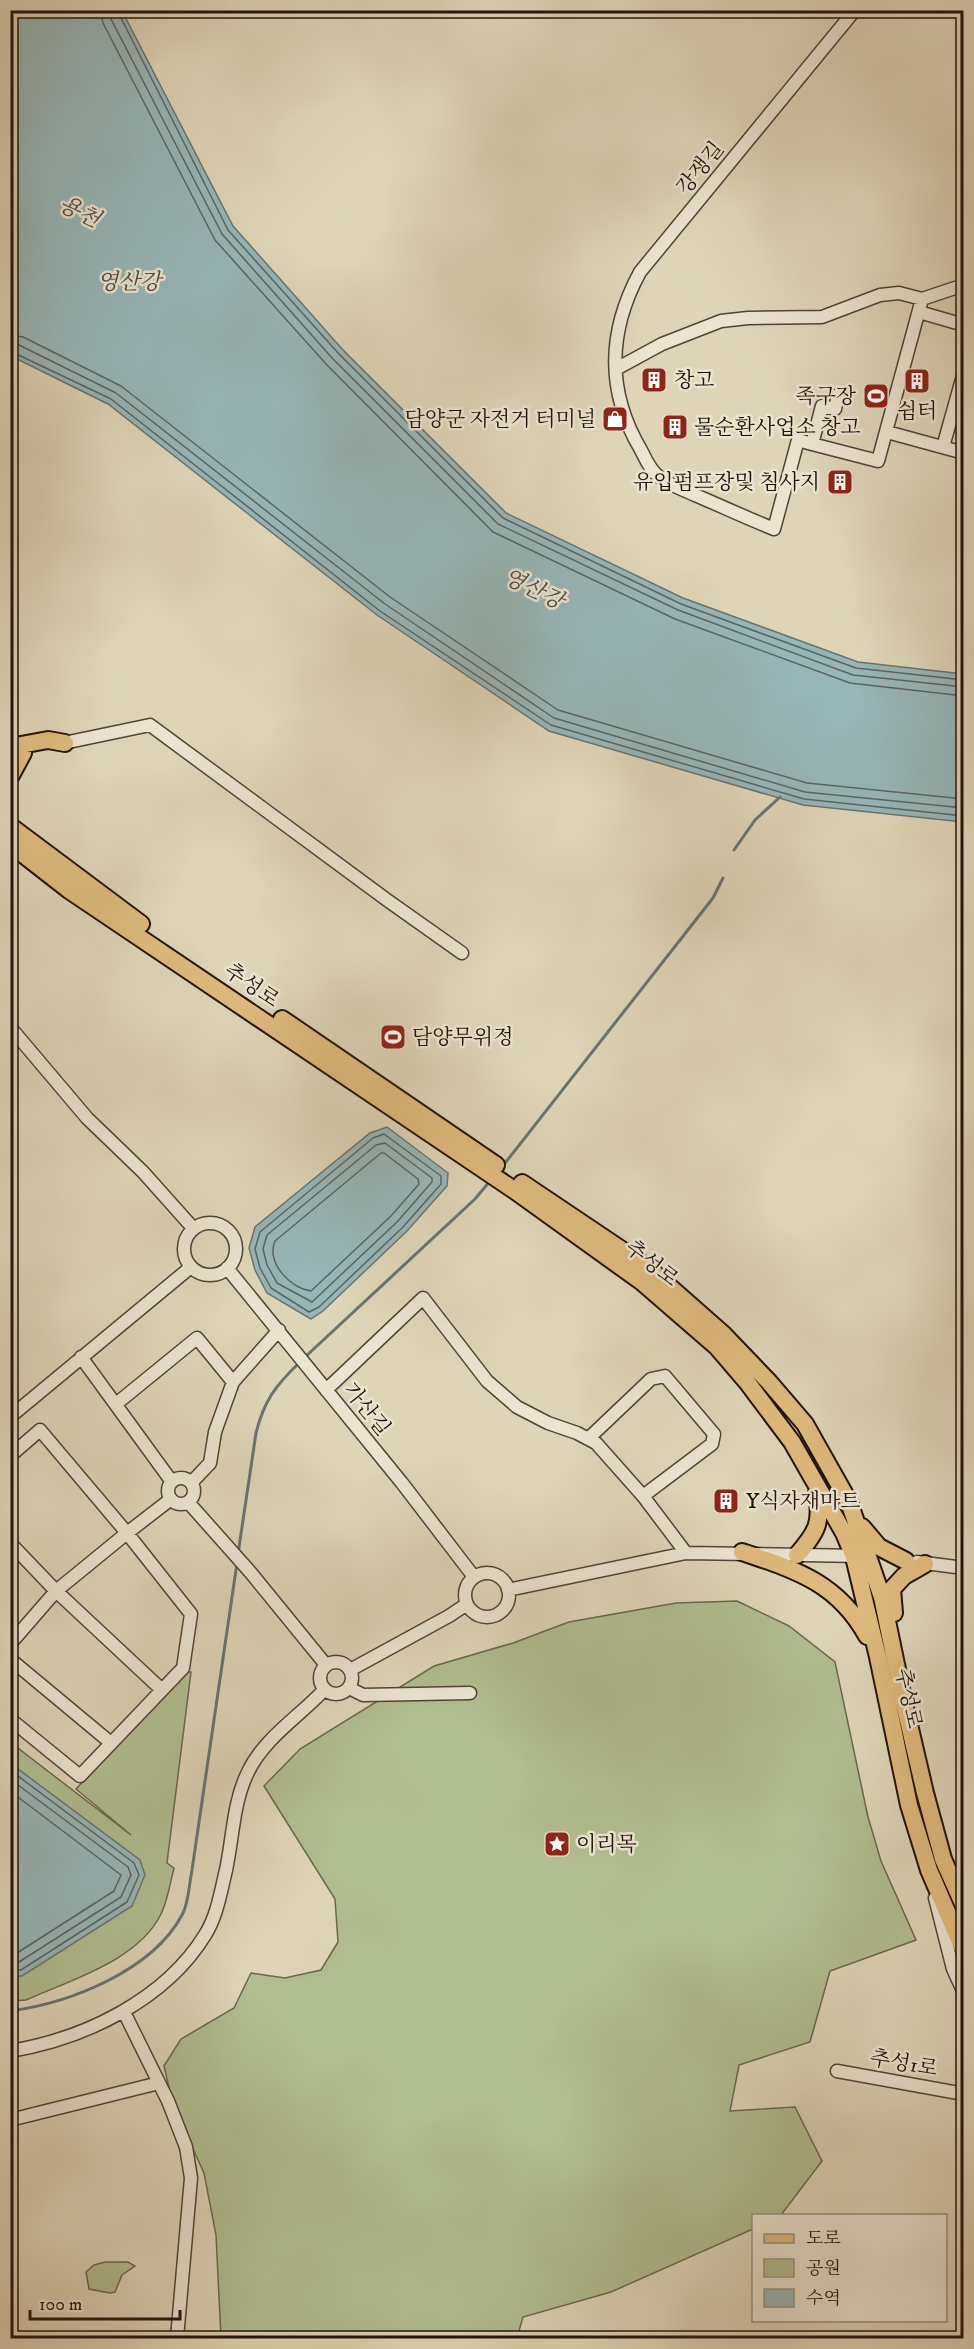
<svg xmlns="http://www.w3.org/2000/svg" width="974" height="2349" font-family="'IM FELL DW Pica','Noto Serif KR',serif">
<style>
.green{fill:#b0bd8f;stroke:#69684c;stroke-width:1.5}
.water{fill:#97b6b8;stroke:#687472;stroke-width:1.5}
.lines{fill:none;stroke-linecap:round;stroke-linejoin:round}
.shore{stroke:#5c6461;stroke-width:1.5}
.stream{stroke:#687472;stroke-width:3}
.minor-casing{stroke:#514335;stroke-width:15}
.major-casing{stroke:#22120a;stroke-width:20}
.minor{stroke:#eae4d0;stroke-width:12}
.major{stroke:#dfba7c;stroke-width:16}
.labels{text-anchor:middle;stroke-width:5;stroke-linejoin:round;paint-order:stroke}
.street-label{font-size:21px;fill:#22120a;stroke:#eae4d0}
.poi-label{font-size:21px;fill:#22120a;stroke:#eae4d0;text-anchor:start}
.water-label{font-size:22px;font-style:italic;fill:#4b4b47;stroke:#eae4d0}
</style>
<rect width="100%" height="100%" fill="#ded5b7"/>
<filter id="stains"><feTurbulence type="fractalNoise" baseFrequency=".00333" numOctaves="4"/><feColorMatrix values="0 0 0 0 .2 0 0 0 0 .09 0 0 0 0 .02 0 0 0 .5 -.17"/></filter>
<radialGradient id="worn" r=".72"><stop offset=".6" stop-color="#630" stop-opacity="0"/><stop offset="1" stop-color="#630" stop-opacity=".3"/></radialGradient>
<path class="green" d="M737 1601 789 1626 835 1662 868 1817 881 1861 916 1940 830 1971 810 2042 739 2065 730 2111 795 2107 822 2161 781 2215 754 2216 753 2229 611 2292 523 2317 517 2338H221L216 2235 204 2173 173 2105 164 2066 181 2039 234 2008 251 1973 285 1978 321 1970 338 1942 335 1899 264 1786 300 1749 434 1666 513 1643 569 1622 676 1603Z
M186 1672H191L167 1863 174 1868C170 1883 168 1900 161 1914 138 1961 70 1980 26 2000L11 2001 10 1742 131 1835 76 1789Z
M105 2262H128L135 2266 122 2275 115 2292 110 2293 89 2289 86 2272 94 2265Z"/>
<path class="water" d="M10 11H122L233 226 343 350 506 513 683 598 858 662 963 674V822L803 805 549 731 377 615 108 404 11 356Z
M387 1127 448 1173 447 1186 407 1231 323 1311 311 1319 267 1293 255 1270 249 1248 255 1227 370 1133Z
M10 1763 140 1860 145 1875 132 1906 22 1976H11Z"/>
<g class="lines">
<path class="shore" d="M100 10 103 23 215 240 327 365 493 532 675 619 850 683 964 696
M109 10 111 19 222 234 333 359 498 524 678 610 853 675 964 687
M117 10 228 230 339 354 503 518 681 604 856 668 964 680
M10 335 23 337 121 386 390 597 558 710 807 783 964 799
M10 344 19 345 116 393 385 604 554 718 805 792 964 808
M10 351 111 399 380 611 551 725 804 799 964 816
M384 1134 441 1176V1184L403 1227 319 1307 309 1312 271 1288 260 1268 255 1249 260 1232 373 1138Z
M385 1143 432 1178V1182L397 1222 312 1302 277 1283 267 1265 263 1249 267 1235 376 1145Z
M381 1153H384L418 1179 419 1184 391 1216 311 1291C290 1288 266 1263 275 1241Z
M10 1770 134 1863 139 1875 127 1902 21 1970H10
M10 1779 128 1867 131 1875 121 1897 19 1962 10 1963
M10 1791 121 1875 114 1891 17 1953 10 1954"/>
<path class="stream" d="M734 850 755 820 780 797
M502 1167 713 898 723 878
M304 1358 475 1199 490 1181
M238 1554 256 1433C264 1401 275 1386 299 1363
M10 2011C70 2003 152 1971 182 1915 189 1903 189 1884 192 1870L237 1563"/>
<g class="minor-casing">
<path id="minor" d="M919 312 964 325
M616 369 662 344 721 321 748 318 822 317 880 295 899 293 922 299 964 285
M838 395 835 409 822 406 812 444 878 461 922 299
M887 432 964 453
M812 444 798 440 774 529C747 518 721 506 695 495 682 489 669 485 658 476 650 470 645 458 641 450 606 391 608 331 640 272L855 10
M943 447 964 372
M59 744 150 725 387 900 462 953
M10 1027 87 1118 143 1172 193 1228
M184 1249a26 26 0 1 1 52 0a26 26 0 1 1-52 0Z
M227 1268 402 1483 474 1577
M81 1357 172 1482
M326 1390 423 1298 487 1381 517 1407 548 1423 577 1433 596 1443 643 1496 686 1553
M116 1404 197 1338 233 1382
M10 1417 191 1267
M589 1438 651 1379 665 1376 714 1434 712 1444 643 1496
M10 1456 40 1430 127 1533 56 1591 10 1644
M168 1491a13 13 0 1 1 26 0a13 13 0 1 1-26 0Z
M191 1483 210 1463 215 1432 233 1382 279 1330
M188 1502 251 1573 326 1665
M10 1543 56 1591 162 1690
M917 1562 964 1568
M465 1595a22 22 0 1 1 44 0a22 22 0 1 1-44 0Z
M508 1590 686 1553 859 1556
M10 1659 111 1743
M320 1678a16 16 0 1 1 32 0a16 16 0 1 1-32 0Z
M350 1670 449 1616 467 1604
M349 1688 363 1695 470 1693
M10 1719 80 1776 183 1668 191 1614 127 1533 171 1499
M935 1898 953 1969 964 1993
M124 2012 168 2101 186 2147 191 2178 177 2338
M10 2051C84 2039 165 2000 205 1935 217 1916 221 1891 226 1870 233 1838 233 1802 248 1772 264 1738 300 1716 325 1689
M837 2071 964 2094
M10 2120 159 2083"/>
</g>
<g class="major-casing">
<path id="major" d="M10 747 48 740 65 743
M10 777 23 753
M10 826 141 924
M10 844 69 890 514 1190 642 1282 717 1347 747 1382 792 1442 844 1533 854 1557 878 1657 909 1805 929 1870 964 1951
M282 1019 496 1165
M522 1183 647 1267 723 1334 769 1382 805 1424 849 1502 882 1597 904 1703 925 1793 943 1859 964 1906
M862 1527 879 1547 906 1561
M742 1552C796 1570 838 1583 867 1636
M797 1555C817 1532 822 1523 817 1493
M894 1613 892 1589 904 1576 925 1564"/>
</g>
<use href="#minor" class="minor"/>
<use href="#major" class="major"/>
</g>
<defs>
<g id="building-square" transform="scale(1.35)"><rect x="-9" y="-9" width="18" height="18" rx="4" fill="#8f2418" stroke="#eae4d0"/><path d="M-4-6H4V6H1V3H-1V6H-4ZM-2.5-4.3h1.7v1.8h-1.7ZM.8-4.3h1.7v1.8H.8ZM-2.5-1h1.7V.8h-1.7ZM.8-1h1.7V.8H.8Z" fill="#fff"/></g>
<g id="stadium-square" transform="scale(1.35)"><rect x="-9" y="-9" width="18" height="18" rx="4" fill="#8f2418" stroke="#eae4d0"/><path d="M0-5a6.5 5 0 1 0 0 10a6.5 5 0 1 0 0-10ZM-3.5-1.8h7v3.6h-7Z" fill="#fff"/></g>
<g id="shop-square" transform="scale(1.35)"><rect x="-9" y="-9" width="18" height="18" rx="4" fill="#8f2418" stroke="#eae4d0"/><path d="M-5-2.5h2.3a2.7 3.5 0 0 1 5.4 0H5L5.5 6h-11ZM-1.5-2.5h3a1.5 2.3 0 0 0-3 0Z" fill="#fff"/></g>
<g id="sight-square" transform="scale(1.35)"><rect x="-9" y="-9" width="18" height="18" rx="4" fill="#8f2418" stroke="#eae4d0"/><path d="M0-6L1.8-2.2L6-1.7L2.9 1.2L3.7 5.4L0 3.3L-3.7 5.4L-2.9 1.2L-6-1.7L-1.8-2.2Z" fill="#fff"/></g>
</defs>
<g fill-rule="evenodd">
<use href="#building-square" x="654" y="380"/>
<use href="#building-square" x="917" y="381"/>
<use href="#stadium-square" x="876" y="396"/>
<use href="#shop-square" x="615" y="419"/>
<use href="#building-square" x="675" y="427"/>
<use href="#building-square" x="840" y="482"/>
<use href="#stadium-square" x="393" y="1037"/>
<use href="#building-square" x="726" y="1501"/>
<use href="#sight-square" x="557" y="1844"/>
</g>
<g class="labels">
<g class="street-label">
<text transform="translate(700 168) rotate(-51)" y="7">강쟁길</text>
<text transform="translate(252 985) rotate(34)" y="7">추성로</text>
<text transform="translate(652 1263) rotate(38)" y="7">추성로</text>
<text transform="translate(367 1409) rotate(51)" y="7">가산길</text>
<text transform="translate(909 1698) rotate(78)" y="7">추성로</text>
<text transform="translate(904 2063) rotate(10)" y="7">추성1로</text>
</g>
<g class="poi-label">
<text x="674" y="387">창고</text>
<text x="856" y="403" text-anchor="end">족구장</text>
<text x="917" y="418" text-anchor="middle">쉼터</text>
<text x="596" y="426" text-anchor="end">담양군 자전거 터미널</text>
<text x="694" y="434">물순환사업소 창고</text>
<text x="820" y="489" text-anchor="end">유입펌프장및 침사지</text>
<text x="412" y="1044">담양무위정</text>
<text x="746" y="1508">Y식자재마트</text>
<text x="576" y="1851">이리목</text>
</g>
<g class="water-label">
<text transform="translate(80 211) rotate(26)" y="8">용천</text>
<text x="129" y="289">영산강</text>
<text transform="translate(534 588) rotate(26)" y="8">영산강</text>
</g>
</g>
<rect width="974" height="2349" fill="none" stroke="#ded5b7" stroke-width="36"/>
<rect x="12" y="12" width="950" height="2325" fill="none" stroke="#22120a" stroke-width="3"/>
<rect x="18" y="18" width="938" height="2313" fill="none" stroke="#22120a" stroke-width="1.5"/>
<rect x="752" y="2214" width="195" height="108" fill="#eae4d0" stroke="#9a9081" stroke-width="1.5"/>
<rect x="764" y="2234" width="30" height="9" fill="#dfba7c" stroke="#9a9081" stroke-width="1.5"/>
<text x="806" y="2244" font-size="18" fill="#22120a">도로</text>
<rect x="764" y="2259" width="30" height="18" fill="#b0bd8f" stroke="#9a9081" stroke-width="1.5"/>
<text x="806" y="2274" font-size="18" fill="#22120a">공원</text>
<rect x="764" y="2289" width="30" height="18" fill="#97b6b8" stroke="#9a9081" stroke-width="1.5"/>
<text x="806" y="2304" font-size="18" fill="#22120a">수역</text>
<path d="M30 2310v9h150v-9" fill="none" stroke="#22120a" stroke-width="3"/>
<text x="39" y="2310" font-size="18" fill="#22120a" stroke="#eae4d0" stroke-width="4.5" paint-order="stroke">100 m</text>
<rect width="100%" height="100%" filter="url(#stains)"/>
<rect width="100%" height="100%" fill="url(#worn)"/>
</svg>
